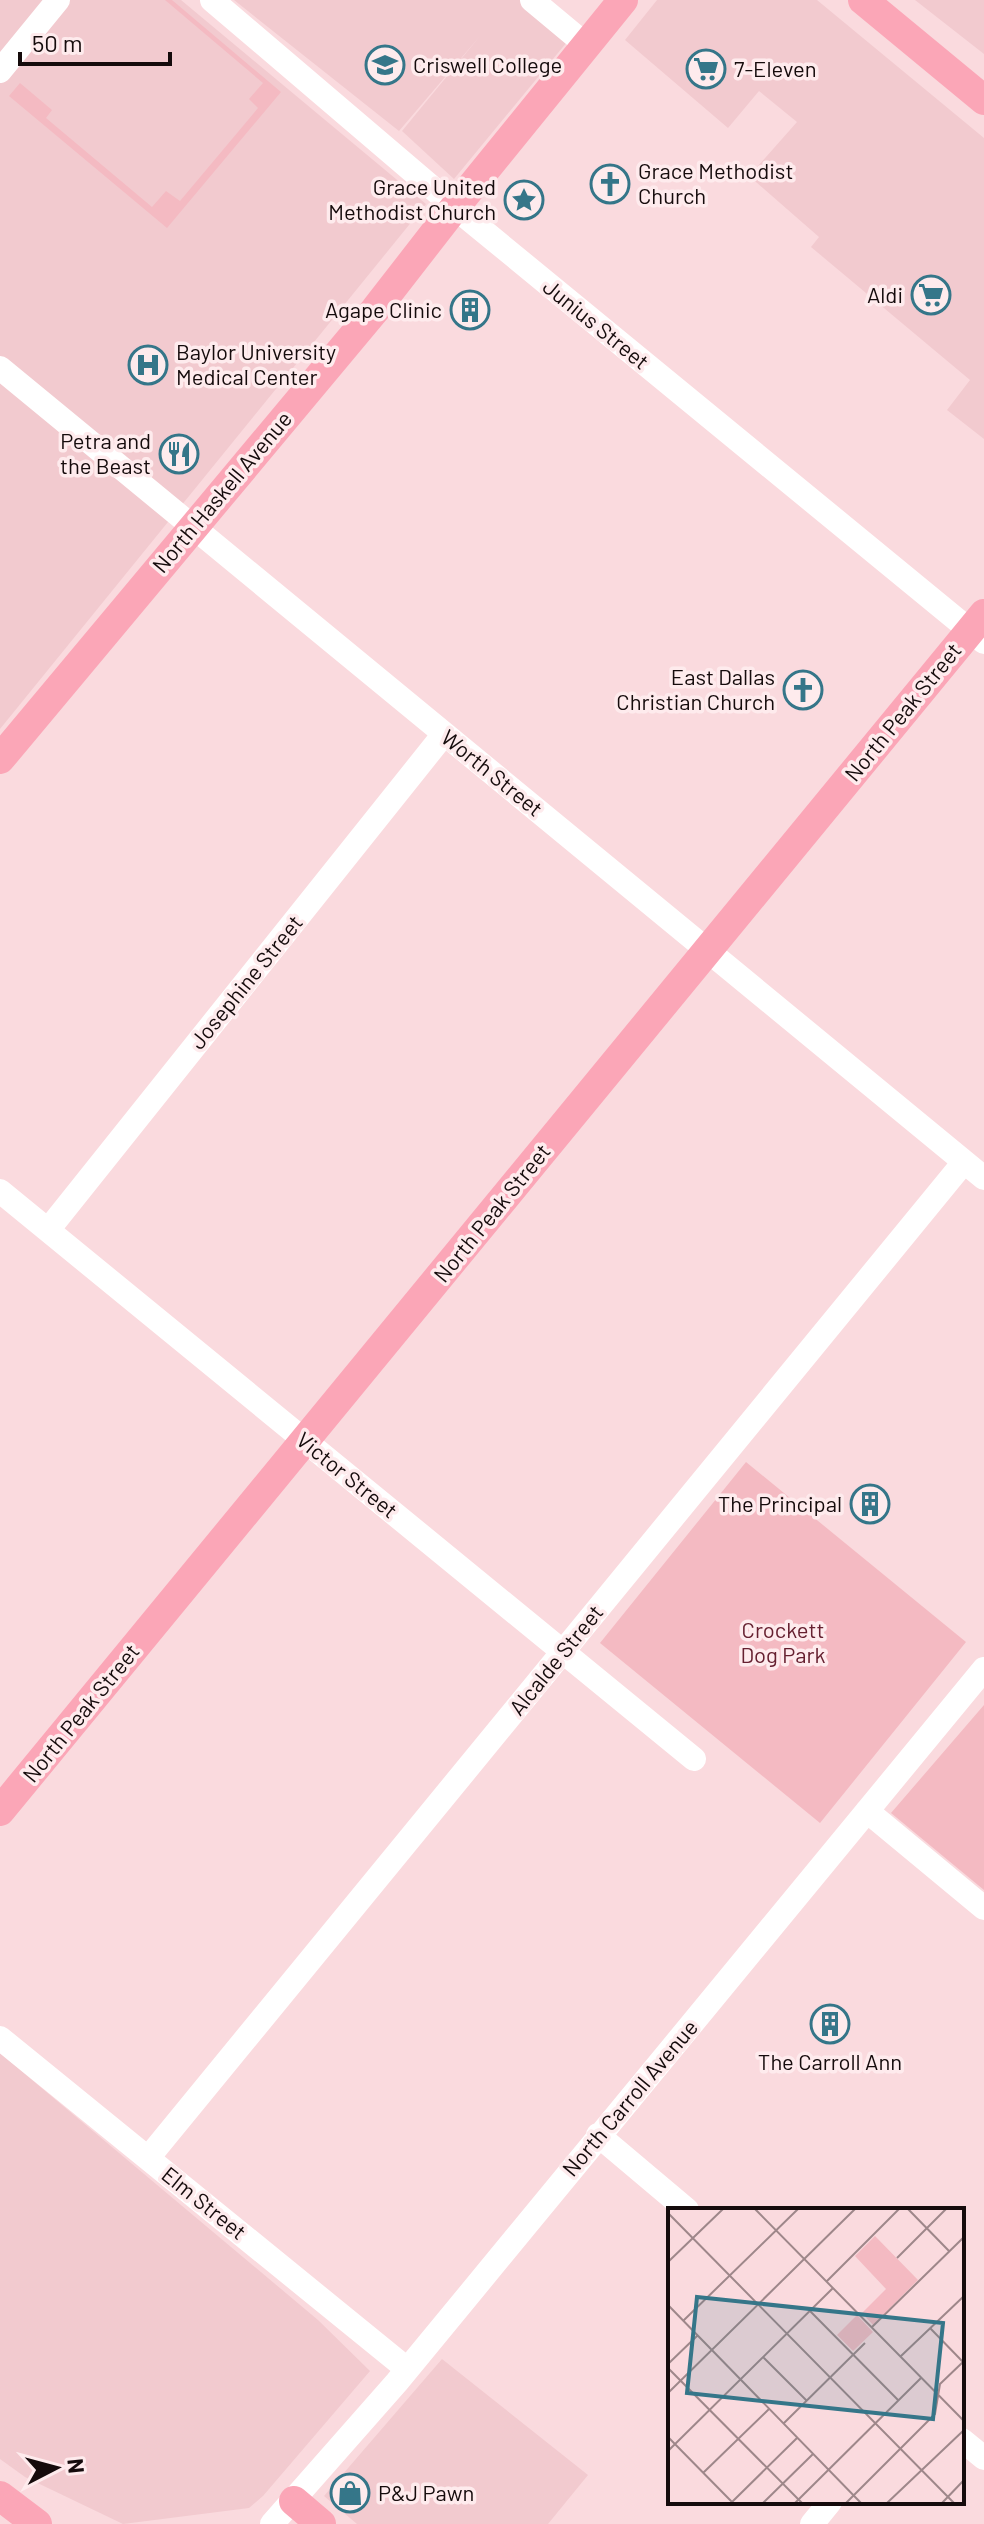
<svg xmlns="http://www.w3.org/2000/svg" width="984" height="2524" font-family="Barlow,sans-serif">
<style>
.built{fill:#f2cacf}
.green{fill:#f4bac2}
.lines{fill:none;stroke-linecap:round;stroke-linejoin:round}
.minor{stroke:#fff;stroke-width:24}
.major{stroke:#fba6b7;stroke-width:30}
.labels{text-anchor:middle;stroke-width:7;stroke-linejoin:round;paint-order:stroke}
.poi-label{font-size:22px;fill:#150b0c;stroke:#feebed;text-anchor:end}
.street-label{font-size:22px;fill:#150b0c;stroke:#feebed}
.park-label{font-size:22px;fill:#662030;stroke:#feebed}
.inset-road{fill:none;stroke:#9e878a;stroke-width:2}
.view{fill:#357689;fill-opacity:0.15;stroke:#357689;stroke-width:4}
.inset-edge{fill:none;stroke:#150b0c;stroke-width:4}
</style>
<rect width="100%" height="100%" fill="#fadade"/>
<path class="built" d="M0 0H181L426 204 0 729Z
M234 0H521L567 42 454 179 402 131 480 36 399 131Z
M657 0H817L984 138V439L947 410 970 380 811 247 819 237 749 176 797 122 759 91 728 128 625 40Z
M915 0H984V54Z
M0 2053 318 2320 370 2371 263 2496 249 2508 123 2524 25 2477 0 2459Z
M442 2359 588 2475 548 2524H357L324 2496Z"/>
<path class="green" d="M165 0H172L281 92 167 228 9 96 20 83 52 110 46 118 152 207 166 191 180 201 258 108 249 99 263 83Z
M746 1462 966 1642 820 1823 600 1643Z
M984 1705V1890L891 1813Z"/>
<g class="lines">
<path class="minor" d="M212 0 470 220 984 642
M532 0 586 45
M0 71 58 0
M0 368 984 1178
M0 1191 694 1759
M48 1230 444 734
M867 1811 984 1908
M0 2038 407 2369
M598 2135 687 2210
M148 2158 964 1162
M962 2440 984 2458
M272 2524 397 2382 984 1669
M812 2524 830 2502"/>
<path class="major" d="M863 0 984 100
M0 759 375 310 455 207 623 0
M0 1811 984 614
M0 2496 37 2524
M294 2501 321 2524"/>
</g>
<defs>
<g id="university-ring" transform="scale(2)"><circle r="9.5" fill="#feebed" stroke="#357689" stroke-width="1.5"/><path d="M0-5L7-2L0 1L-7-2ZM-4 1L0 2.5L4 1V4Q0 6-4 4Z" fill="#357689"/></g>
<g id="supermarket-ring" transform="scale(2)"><circle r="9.5" fill="#feebed" stroke="#357689" stroke-width="1.5"/><path d="M-6-5.5h2.5l.6 2H6L4.5 2H-2.5L-4.4-4H-6ZM-1.5 3.2a1.3 1.3 0 1 0 .1 0ZM3 3.2a1.3 1.3 0 1 0 .1 0Z" fill="#357689"/></g>
<g id="church-ring" transform="scale(2)"><circle r="9.5" fill="#feebed" stroke="#357689" stroke-width="1.5"/><path d="M-1.2-6h2.4v3.5h3.3v2.4h-3.3V6h-2.4V-.1h-3.3v-2.4h3.3Z" fill="#357689"/></g>
<g id="sight-ring" transform="scale(2)"><circle r="9.5" fill="#feebed" stroke="#357689" stroke-width="1.5"/><path d="M0-6L1.8-2.2L6-1.7L2.9 1.2L3.7 5.4L0 3.3L-3.7 5.4L-2.9 1.2L-6-1.7L-1.8-2.2Z" fill="#357689"/></g>
<g id="building-ring" transform="scale(2)"><circle r="9.5" fill="#feebed" stroke="#357689" stroke-width="1.5"/><path d="M-4-6H4V6H1V3H-1V6H-4ZM-2.5-4.3h1.7v1.8h-1.7ZM.8-4.3h1.7v1.8H.8ZM-2.5-1h1.7V.8h-1.7ZM.8-1h1.7V.8H.8Z" fill="#357689"/></g>
<g id="hospital-ring" transform="scale(2)"><circle r="9.5" fill="#feebed" stroke="#357689" stroke-width="1.5"/><path d="M-5-5h3v3.5h4V-5h3V5h-3V1.5h-4V5h-3Z" fill="#357689"/></g>
<g id="restaurant-ring" transform="scale(2)"><circle r="9.5" fill="#feebed" stroke="#357689" stroke-width="1.5"/><path d="M-5-6h1v4h1v-4h1v4h1v-4h1v5L-1.5 .5V6h-2V.5L-5-1ZM5-6V6H3V1.5H1.5Q1.5-4 5-6Z" fill="#357689"/></g>
<g id="shop-ring" transform="scale(2)"><circle r="9.5" fill="#feebed" stroke="#357689" stroke-width="1.5"/><path d="M-5-2.5h2.3a2.7 3.5 0 0 1 5.4 0H5L5.5 6h-11ZM-1.5-2.5h3a1.5 2.3 0 0 0-3 0Z" fill="#357689"/></g>
</defs>
<g fill-rule="evenodd">
<use href="#university-ring" x="385" y="65"/>
<use href="#supermarket-ring" x="706" y="69"/>
<use href="#church-ring" x="610" y="184"/>
<use href="#sight-ring" x="524" y="200"/>
<use href="#supermarket-ring" x="931" y="295"/>
<use href="#building-ring" x="470" y="310"/>
<use href="#hospital-ring" x="148" y="365"/>
<use href="#restaurant-ring" x="179" y="454"/>
<use href="#church-ring" x="803" y="690"/>
<use href="#building-ring" x="870" y="1504"/>
<use href="#building-ring" x="830" y="2024"/>
<use href="#shop-ring" x="350" y="2493"/>
</g>
<g class="labels">
<g class="poi-label">
<text x="413" y="73" text-anchor="start">Criswell College</text>
<text x="734" y="77" text-anchor="start">7-Eleven</text>
<text x="638" y="179" text-anchor="start">Grace Methodist<tspan x="638" dy="25">Church</tspan></text>
<text x="496" y="195">Grace United<tspan x="496" dy="25">Methodist Church</tspan></text>
<text x="903" y="303">Aldi</text>
<text x="442" y="318">Agape Clinic</text>
<text x="176" y="360" text-anchor="start">Baylor University<tspan x="176" dy="25">Medical Center</tspan></text>
<text x="151" y="449">Petra and<tspan x="151" dy="25">the Beast</tspan></text>
<text x="775" y="685">East Dallas<tspan x="775" dy="25">Christian Church</tspan></text>
<text x="842" y="1512">The Principal</text>
<text x="830" y="2070" text-anchor="middle">The Carroll Ann</text>
<text x="378" y="2501" text-anchor="start">P&amp;J Pawn</text>
</g>
<g class="street-label">
<text transform="translate(596 324) rotate(39)" y="8">Junius Street</text>
<text transform="translate(222 492) rotate(-50)" y="8">North Haskell Avenue</text>
<text transform="translate(903 712) rotate(-51)" y="8">North Peak Street</text>
<text transform="translate(492 773) rotate(39)" y="8">Worth Street</text>
<text transform="translate(246 982) rotate(-51)" y="8">Josephine Street</text>
<text transform="translate(492 1213) rotate(-51)" y="8">North Peak Street</text>
<text transform="translate(347 1475) rotate(39)" y="8">Victor Street</text>
<text transform="translate(556 1660) rotate(-51)" y="8">Alcalde Street</text>
<text transform="translate(81 1713) rotate(-51)" y="8">North Peak Street</text>
<text transform="translate(630 2098) rotate(-50)" y="8">North Carroll Avenue</text>
<text transform="translate(204 2203) rotate(39)" y="8">Elm Street</text>
</g>
<g class="park-label">
<text x="783" y="1638">Crockett<tspan x="783" dy="25">Dog Park</tspan></text>
</g>
</g>
<g transform="translate(668 2208)">
<rect width="296" height="296" fill="#fadade"/>
<path d="M207 28 250 72 205 117 194 105 218 81 187 48ZM189 107 205 124 185 143 169 127Z" fill="#f4bac2"/>
<path class="inset-road" d="M87 1 296 213M240 1 281 43M0 5 286 295M229 50 278 1M0 54 55 1M159 73 231 1M0 97 193 295M142 103 231 193M15 113 130 1M204 119 296 29M262 120 295 154M233 148 296 88M95 149 139 193M0 156 29 128M0 160 134 295M0 185 187 1M115 216 197 135M0 229 65 295M0 243 165 80M35 265 101 201M64 294 129 230M95 295 145 246M127 295 254 169M178 295 267 206 272 176 296 153M219 295 296 222M274 295 296 272"/>
<path class="view" d="M29 89 275 115 265 211 19 185Z"/>
<rect width="296" height="296" class="inset-edge"/>
</g>
<g transform="translate(56 2468) rotate(84)" stroke="#feebed" stroke-width="6" paint-order="stroke">
<path d="M0-6L14 30L0 20L-14 30Z" fill="#150b0c"/>
<text y="-12" font-size="22" font-weight="bold" text-anchor="middle" fill="#150b0c">N</text>
</g>
<path d="M20 52v12h150v-12" fill="none" stroke="#150b0c" stroke-width="4"/>
<text x="32" y="52" font-size="24" fill="#150b0c" stroke="#feebed" stroke-width="6" paint-order="stroke">50 m</text>
</svg>
